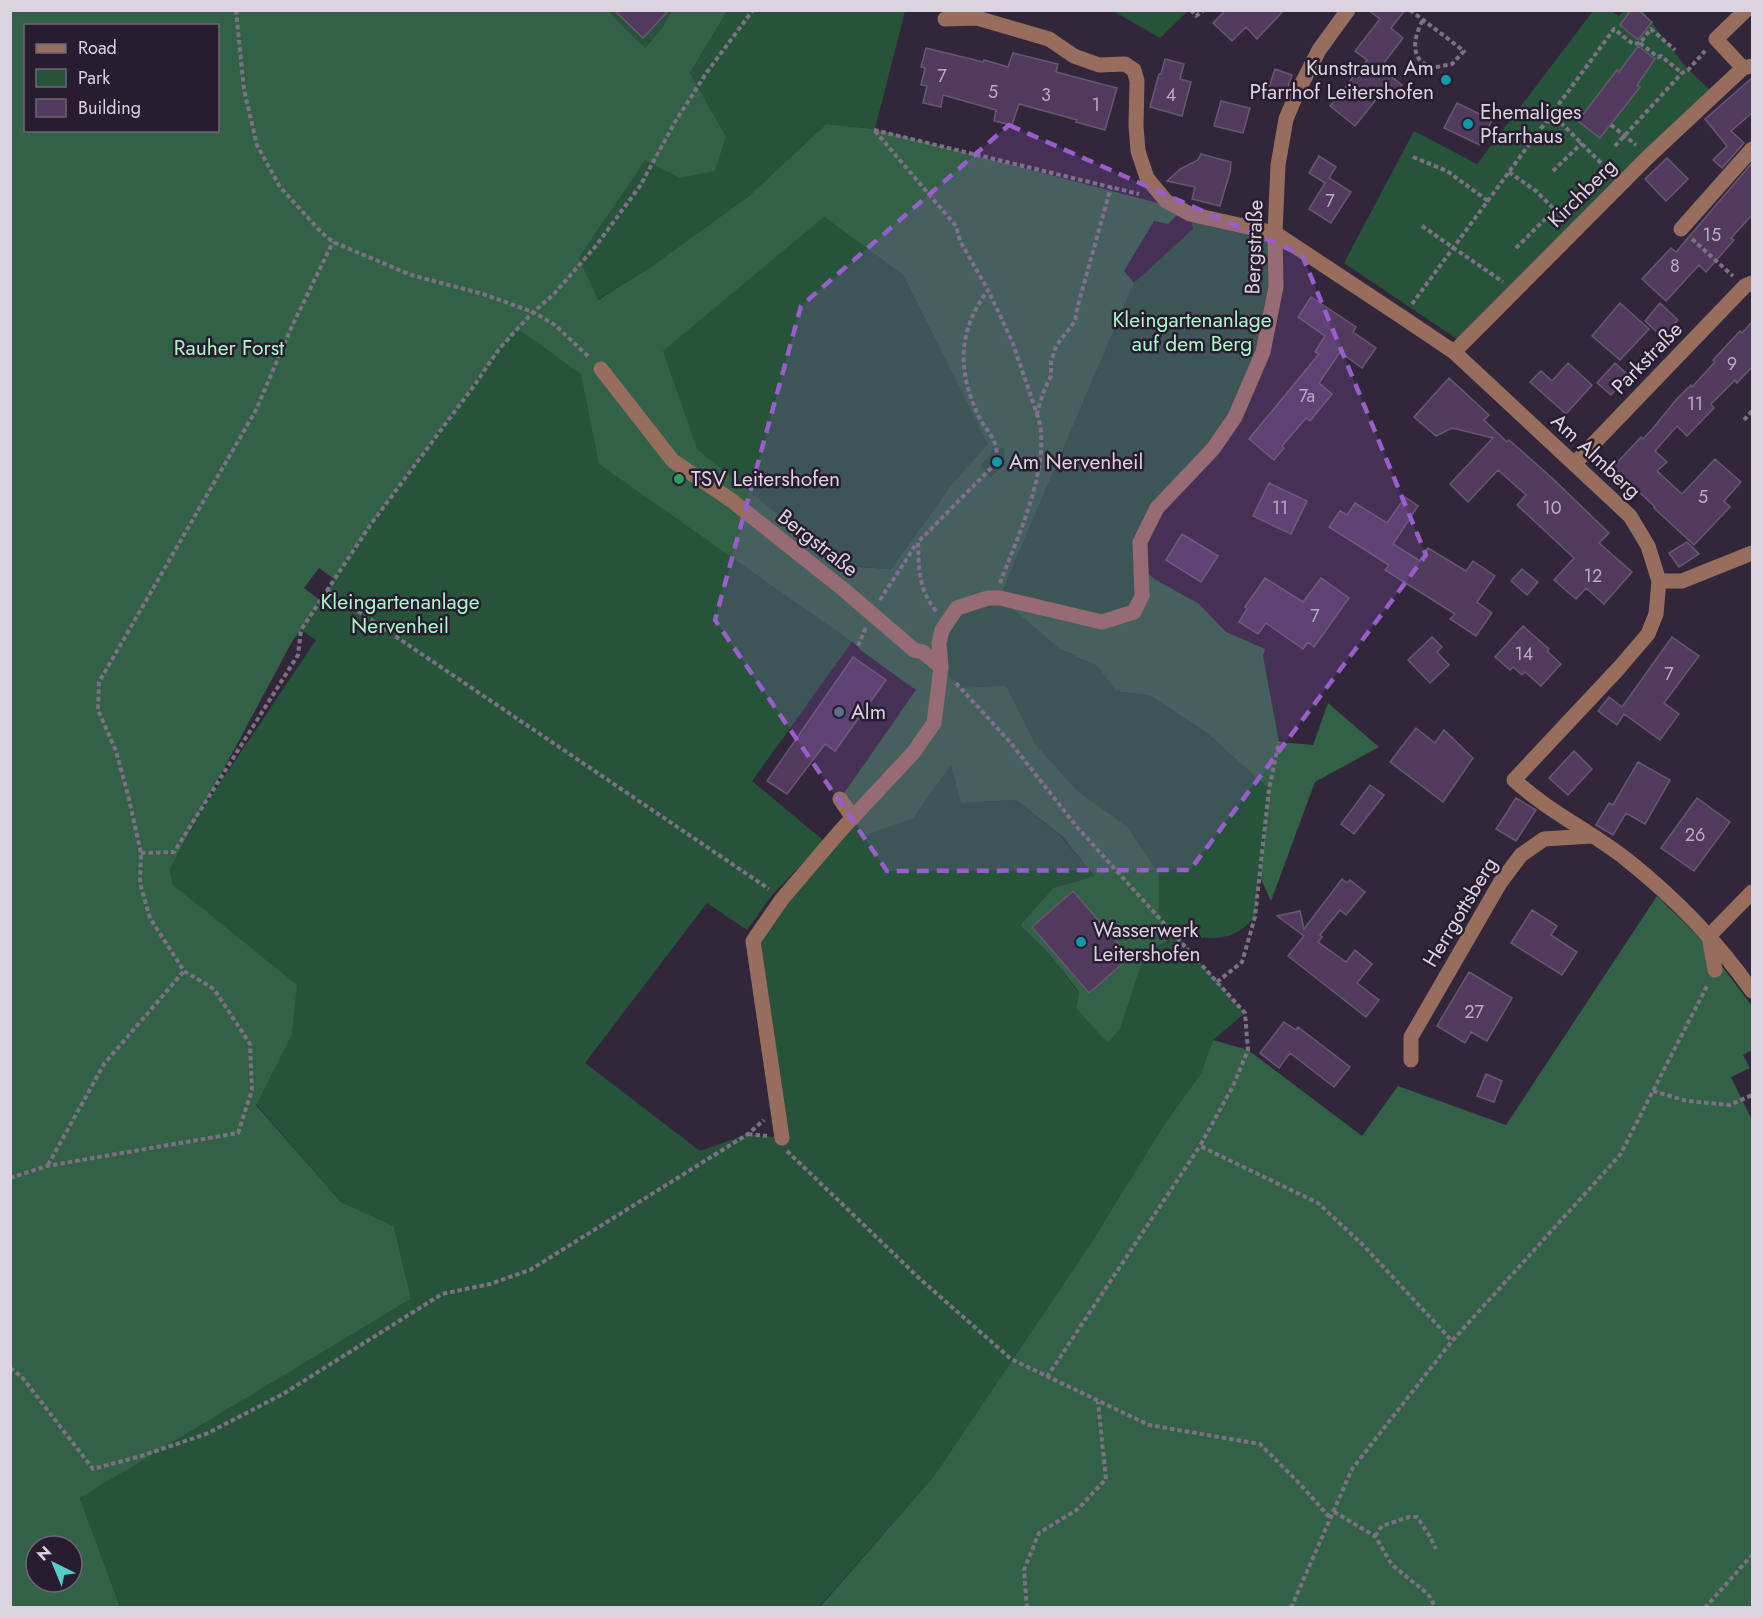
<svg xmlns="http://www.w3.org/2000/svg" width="1763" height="1618" font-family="Jost,sans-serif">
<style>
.green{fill:#27533b}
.forest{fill:#326147;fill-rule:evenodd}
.building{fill:#523a5f;stroke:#66596f;stroke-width:1.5}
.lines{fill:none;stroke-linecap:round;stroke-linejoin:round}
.path{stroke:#7c7283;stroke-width:4;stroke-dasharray:4.5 3;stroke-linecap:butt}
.minor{stroke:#976e5e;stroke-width:15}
.marked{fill:#985ec9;fill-opacity:0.2;stroke:#985ec9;stroke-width:4.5;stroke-dasharray:12 8;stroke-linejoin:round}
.culture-dot{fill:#0f9aa8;stroke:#281c2f;stroke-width:2}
.leisure-dot{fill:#2e9e5b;stroke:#281c2f;stroke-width:2}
.service-dot{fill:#5c6f8a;stroke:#281c2f;stroke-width:2}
.labels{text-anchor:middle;stroke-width:5;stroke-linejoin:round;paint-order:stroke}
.number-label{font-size:18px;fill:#b9adc0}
.poi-label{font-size:21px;fill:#dbd3e0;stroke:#281c2f;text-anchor:start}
.street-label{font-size:21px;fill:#dbd3e0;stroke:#281c2f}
.park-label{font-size:21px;fill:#abf7ca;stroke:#281c2f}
</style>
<rect width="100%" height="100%" fill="#32263a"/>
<path class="green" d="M1185 10 1187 12 1160 38 1113 11Z
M608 11H672L662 28 645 48Z
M727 11H905L875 129 826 124 749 196 655 264 597 300 579 258 645 159 680 178 726 136 690 73Z
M1593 11H1611L1619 16 1624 11H1643L1685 66 1710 90 1460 341 1344 263 1414 131 1477 164Z
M1190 214 1275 233 1276 287 1235 417 1140 542 1134 612 1060 649 1097 666 1116 691 1151 696 1207 733 1269 789 1255 917C1229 946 1212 936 1178 937L1245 1013 1213 1040 1201 1073 1162 1128 1089 1246 934 1476 819 1607H120L80 1498 411 1299 394 1226 341 1202 256 1104 292 1035 296 985 171 884 170 869 204 807 316 640 301 630C348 556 398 485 451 416 473 386 493 355 518 328L558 357 824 217 903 275 978 423 994 444 949 488 891 569 849 566 844 570 852 642 752 781 824 841 772 895 747 930 707 903 585 1063 700 1151 748 1134 781 1138 753 941 853 818 952 763 961 803 1016 800 1061 836 1094 876 1053 888 1020 925 1049 954 1079 993 1076 1008 1121 1027 1145 953 1176 937 941 667 939 643 957 608 1000 597 1134 283 1193 229Z
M1004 448 1005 464 991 477 981 465 989 457 993 450Z"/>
<path class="forest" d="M11 11H608L645 48 662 28 672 11H727L690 73 726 136 715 171 680 178 645 160 579 258 598 300 655 264 749 196 826 124 875 129 1154 202 1179 213 1168 224 1154 221 1124 271 1134 283 1000 597 1102 622 1134 611 1141 568 1156 580 1199 604 1226 632 1265 649 1263 656 1279 742 1313 745 1328 703 1379 747 1315 782 1271 901 1260 877 1269 789 1207 733 1151 696 1116 691 1097 666 1060 649 1000 598 957 608 942 630 941 667 960 688 1006 686 1035 744 1076 790 1127 827 1159 874V917L1177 936 1145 953 1121 1027 1108 1043 1076 1008 1079 992 1049 954 1020 925 1053 888 1094 876 1062 836 1016 800 961 803 951 764 913 818 866 835 840 799 916 690 859 649 858 646 599 464 581 374 518 329C495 353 477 381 457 408 414 464 373 521 334 579L319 568 304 588 320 600 301 630 293 640 170 869 172 884 297 985 292 1035 256 1105 341 1202 394 1226 411 1299 80 1498 120 1607 11 1608ZM26 26H218V130H26ZM824 217 903 275 988 444 949 488 891 569 841 566 697 449 663 351ZM1004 448 1005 464 991 477 981 465 989 457 993 450ZM36 1546H72V1582H36Z
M1657 896 1702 940 1752 1006V1050L1743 1055 1750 1068 1731 1077 1752 1120V1607L819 1608 934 1476 1089 1246 1162 1128 1201 1073 1213 1040 1248 1050 1362 1136 1398 1086 1506 1125Z"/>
<path class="building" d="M614 10H669L643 38Z
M1226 10H1284L1257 39 1246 27 1232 41 1213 23Z
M1368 10H1405L1391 28 1403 38 1380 68 1402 85 1391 100 1382 92 1355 126 1330 106 1367 60 1355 51 1380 19Z
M1631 10H1638L1652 22 1638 40 1620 25Z
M1638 46 1655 59 1637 85 1640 87 1600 138 1578 121 1617 70 1619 72Z
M926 48 983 62 984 60 1008 67 1013 53 1058 64 1056 72 1117 88 1105 130 1076 122 1077 120 1019 104 1012 125 994 121 996 110 943 95 941 107 923 103 927 86 921 85 925 68 921 67Z
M1165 59 1184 64 1180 79 1191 82 1182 116 1150 107 1159 74H1161Z
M1275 69 1292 75 1286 93 1269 87Z
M1752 78V113L1731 131 1744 143 1722 168 1713 160 1727 146 1705 119Z
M1221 101 1250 108 1243 133 1214 126Z
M1457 103 1492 120 1480 145 1444 128Z
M1201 154 1231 162 1230 172 1220 206 1192 199 1195 187 1167 181 1180 169 1198 160Z
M1319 156 1336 167 1329 178 1351 192 1331 223 1309 209 1325 183 1309 173Z
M1667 158 1688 179 1666 201 1645 179Z
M1752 163V215L1731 238 1734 240 1706 272 1699 265 1666 301 1642 279 1671 248 1676 252Z
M1311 297 1356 327 1353 332 1376 348 1362 368 1340 352 1319 383 1332 394 1310 421 1306 418 1282 446 1284 448 1274 460 1249 439 1319 354 1315 352 1325 336 1298 317Z
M1620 303 1649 329 1620 360 1592 336Z
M1660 303 1678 320 1662 337 1645 321Z
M1752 322V367L1737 383 1735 380 1711 404 1714 408 1687 436 1677 426 1655 451 1667 462 1657 471 1682 494 1715 459 1741 482 1724 501 1730 507 1694 545 1654 508 1655 507 1613 467 1641 437 1643 439 1654 427 1676 400 1691 385 1692 387 1715 362 1713 360 1740 331 1742 333Z
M1568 363 1592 385 1566 414 1530 382 1541 371 1552 381Z
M1615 363 1628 375 1611 395 1597 383Z
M1449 378 1489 415 1484 420 1507 442 1509 440 1552 478 1609 533 1599 543 1632 572 1604 604 1586 588 1576 599 1554 580 1574 558 1517 505 1526 495 1498 470 1468 502 1450 484 1493 438 1452 428 1436 436 1414 417Z
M1269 483 1307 501 1291 534 1253 516Z
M1405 497 1418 506 1393 544 1420 561 1428 548 1466 571 1473 561 1495 576 1477 602 1492 613 1476 636 1450 619 1455 614 1385 570 1389 565 1329 527 1340 511 1347 515 1355 503 1387 523Z
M1182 534 1218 556 1201 582 1166 560Z
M1687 542 1699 554 1679 567 1669 553Z
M1522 569 1538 582 1527 595 1511 581Z
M1265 578 1303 602 1321 578 1349 598 1314 647 1308 642 1303 649 1266 623 1258 634 1239 622 1247 609 1245 607Z
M1523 626 1549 649 1547 651 1561 664 1541 686 1525 672 1522 675 1513 667 1510 670 1495 657Z
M1432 637 1442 647 1437 652 1449 665 1430 683 1408 660Z
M1672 637 1699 656 1664 703 1679 714 1660 740 1624 714 1617 725 1598 711 1609 697 1622 707Z
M853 657 886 680 835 751 825 744 787 794 767 781Z
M1416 728 1435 743 1444 730 1473 758 1443 802 1390 762Z
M1574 751 1592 769 1568 795 1549 778Z
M1638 762 1670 780 1645 824 1626 813 1613 835 1596 825 1609 803 1613 805Z
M1370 785 1384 795 1354 834 1341 824Z
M1516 798 1536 810 1516 841 1496 829Z
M1697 798 1730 822 1694 871 1661 848Z
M1342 879 1347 883 1350 880 1365 892 1346 915 1340 910 1320 935 1322 937 1318 942 1346 962 1355 950 1372 964 1357 983 1379 1000 1366 1017 1288 956 1304 936 1277 916 1300 911 1304 929Z
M1073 891 1130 957 1089 993 1032 927Z
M1532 910 1557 926 1551 935 1577 952 1562 975 1511 943Z
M1469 972 1512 998 1487 1041 1471 1032 1465 1043 1437 1026Z
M1284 1022 1296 1030 1298 1027 1350 1067 1334 1087 1290 1053 1279 1068 1260 1053Z
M1486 1074 1502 1081 1494 1102 1477 1096Z"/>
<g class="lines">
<path class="path" d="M236 10 244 90 257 145 280 187 321 232 333 242 411 275 483 294 533 312 555 325 590 358
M1191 10 1196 16 1204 10
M1410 10 1464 51 1452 64 1432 68C1428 66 1422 63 1419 59 1411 47 1417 31 1423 20
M1640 43 1658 57 1661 56 1682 73
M1555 110 1560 115V122L1610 172
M1547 120 1552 124 1560 122
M1611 125 1636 145
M874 130 1139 194
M875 131 956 226 960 241 988 290
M1615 146 1682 73 1688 70 1705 51
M1413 157 1447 171 1488 201
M1553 171 1582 143
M1509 172 1536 191 1565 220
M1422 226 1503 282
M1692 239 1733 276
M1516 248 1554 210
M1412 304 1614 29 1633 44 1640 43 1651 29 1675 50
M1744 420 1752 411
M1000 583C1017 538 1054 461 1037 414
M327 590 769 889
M880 600 917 543
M936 611C918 588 919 570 918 542L997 462C997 457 997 452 996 447 994 437 985 428 980 419 957 372 957 332 988 290L1012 341 1037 414 1043 393 1051 376V362L1056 346 1075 321 1078 305 1111 187
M858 646 866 627
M956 683 1010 742 1077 827 1245 1013 1248 1050 1233 1086 1200 1146 1318 1203 1363 1245 1452 1341
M141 853 174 852 298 655 301 630 371 524 476 383 499 349 533 312 553 295 595 247 640 186 675 122 707 72 753 10
M1217 982 1242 962 1255 917 1269 789 1279 742
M1653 1091 1687 1101 1730 1105 1752 1095
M748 1134 767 1136
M787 1151 920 1279 1011 1359 1149 1425 1260 1444 1300 1484 1331 1519
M48 1165 104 1064 184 971
M10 1178 47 1166 238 1133 252 1090 250 1044 214 989 184 971 150 918 140 883 141 853 128 795 116 751 98 710 99 682 256 410 292 326 333 242
M10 1368 22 1377 93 1469 141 1456 206 1434 283 1394 442 1294 490 1284 530 1270 748 1134 764 1120
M1047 1377 1200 1146
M1334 1512 1375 1536 1392 1565 1428 1594 1436 1608
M1375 1536 1382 1526 1409 1517H1417L1429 1535 1436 1549
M1027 1608 1024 1570 1039 1533 1078 1509 1106 1479 1098 1402
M1291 1608 1352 1469 1452 1341 1620 1155 1708 984
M1705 1608 1752 1555"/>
<path class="minor" d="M1746 10 1716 39 1743 68 1752 66
M945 19 977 18 1049 39 1074 56 1099 65 1125 64 1134 70 1137 81 1136 126 1138 151 1147 178 1166 201 1190 214 1275 233 1402 317 1454 352 1630 516 1648 546 1659 581 1656 614 1648 634 1619 668 1514 780C1548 811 1590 831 1626 859 1674 897 1717 941 1752 991
M1681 229 1752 149
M1454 352 1648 157 1743 68
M601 369 673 461 731 500 843 589 914 650 923 652 941 667
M1574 464 1745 286 1752 283
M1659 581H1682L1752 553
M840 799 853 818
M1709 936 1752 892
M1709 936 1715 970
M1411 1060V1037L1500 883 1521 855 1544 839 1592 836
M782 1138 753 941 782 899 841 830 913 753 934 723 941 667 939 643 942 630 957 608 988 598H1000L1102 622 1134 612 1142 596 1140 542 1157 508 1213 449 1235 417 1263 352 1276 287 1275 233 1278 165 1286 119 1296 95 1319 50 1348 10"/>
</g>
<path class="marked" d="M1009 125 1302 255 1426 555 1190 870 887 871 715 620 801 306Z"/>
<g class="culture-dot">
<circle cx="1446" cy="80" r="6"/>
<circle cx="1468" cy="124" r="6"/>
<circle cx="997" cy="462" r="6"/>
<circle cx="1081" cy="942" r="6"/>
</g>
<circle class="leisure-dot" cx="679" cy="479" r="6"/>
<circle class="service-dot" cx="839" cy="712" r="6"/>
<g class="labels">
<g class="number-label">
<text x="942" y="82">7</text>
<text x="993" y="98">5</text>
<text x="1046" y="101">3</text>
<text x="1171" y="101">4</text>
<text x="1096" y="111">1</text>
<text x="1330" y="207">7</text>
<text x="1712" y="241">15</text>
<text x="1675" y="272">8</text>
<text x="1732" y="370">9</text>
<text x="1307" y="402">7a</text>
<text x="1695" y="410">11</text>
<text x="1703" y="503">5</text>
<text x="1280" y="514">11</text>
<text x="1552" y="514">10</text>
<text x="1593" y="582">12</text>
<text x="1315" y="622">7</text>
<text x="1524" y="660">14</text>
<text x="1669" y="680">7</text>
<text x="1695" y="841">26</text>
<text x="1474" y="1018">27</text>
</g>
<g class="poi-label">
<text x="1434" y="75" text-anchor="end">Kunstraum Am<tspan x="1434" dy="24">Pfarrhof Leitershofen</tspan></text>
<text x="1480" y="119">Ehemaliges<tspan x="1480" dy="24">Pfarrhaus</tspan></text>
<text x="1009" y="469">Am Nervenheil</text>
<text x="691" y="486">TSV Leitershofen</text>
<text x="851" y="719">Alm</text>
<text x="1093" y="937">Wasserwerk<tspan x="1093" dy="24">Leitershofen</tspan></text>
</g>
<g class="street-label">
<text transform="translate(1582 193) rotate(-45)" y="7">Kirchberg</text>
<text transform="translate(1254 247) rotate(-88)" y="7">Bergstraße</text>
<text transform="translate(1647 358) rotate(-46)" y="7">Parkstraße</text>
<text transform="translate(1596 456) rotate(43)" y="7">Am Almberg</text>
<text transform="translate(818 543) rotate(38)" y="7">Bergstraße</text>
<text transform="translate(1460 912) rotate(-59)" y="7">Herrgottsberg</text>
</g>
<g class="park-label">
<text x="1192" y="327">Kleingartenanlage<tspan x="1192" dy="24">auf dem Berg</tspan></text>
<text x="229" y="355">Rauher Forst</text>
<text x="400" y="609">Kleingartenanlage<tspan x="400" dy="24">Nervenheil</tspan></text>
</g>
</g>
<rect width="1763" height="1618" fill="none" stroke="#dbd3e0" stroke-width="24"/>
<rect x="24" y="24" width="195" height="108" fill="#281c2f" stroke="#706576" stroke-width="1.5"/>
<rect x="36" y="44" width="30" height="9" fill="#976e5e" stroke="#706576" stroke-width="1.5"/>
<text x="78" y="54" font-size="18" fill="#dbd3e0">Road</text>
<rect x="36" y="69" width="30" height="18" fill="#27533b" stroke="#706576" stroke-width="1.5"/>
<text x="78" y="84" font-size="18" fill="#dbd3e0">Park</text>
<rect x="36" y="99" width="30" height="18" fill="#523a5f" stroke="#706576" stroke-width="1.5"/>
<text x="78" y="114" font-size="18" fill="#dbd3e0">Building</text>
<g transform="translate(54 1564) rotate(317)"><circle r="28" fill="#281c2f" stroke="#706576" stroke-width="1.5"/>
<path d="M0-4.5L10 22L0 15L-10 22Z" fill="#53cdc9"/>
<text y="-9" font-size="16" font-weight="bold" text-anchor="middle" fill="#dbd3e0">N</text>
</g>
</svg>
